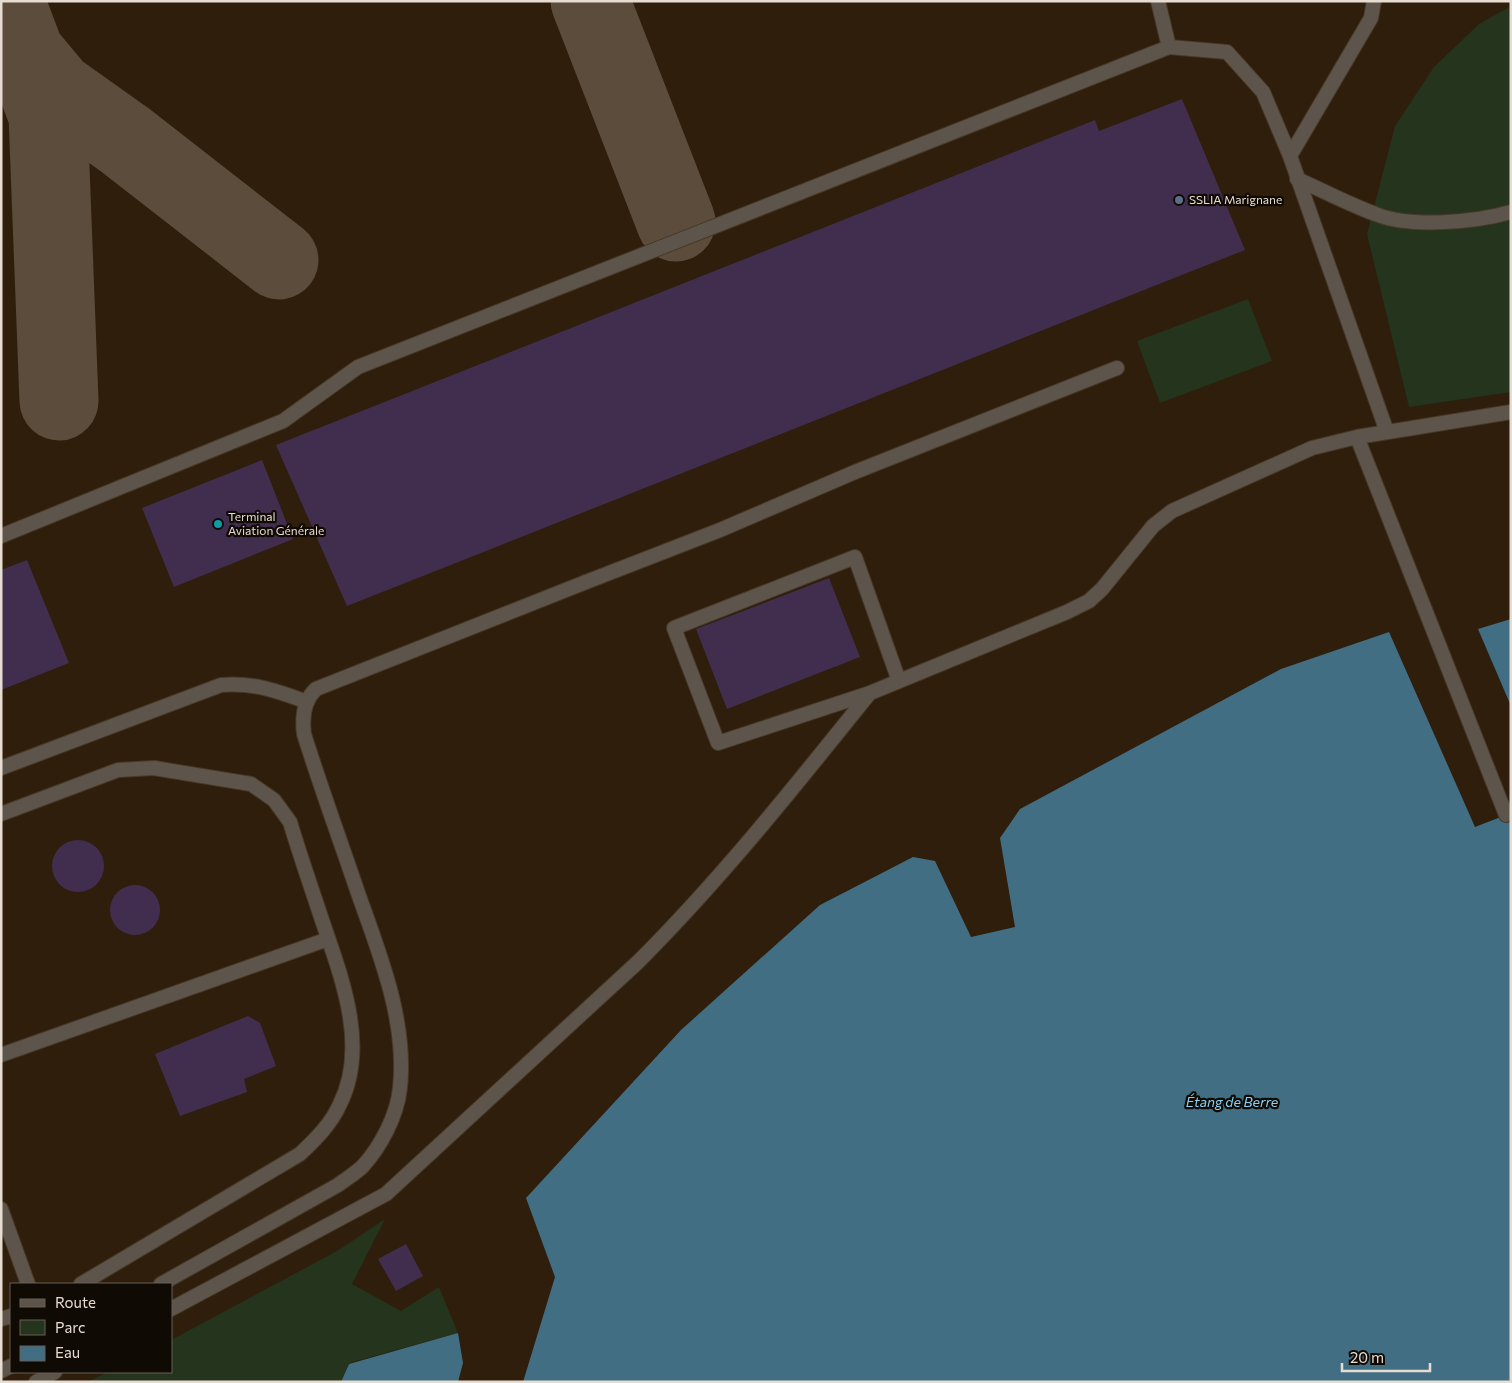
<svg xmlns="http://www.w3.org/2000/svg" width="1512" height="1383" font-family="Commissioner,sans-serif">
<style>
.green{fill:#24341d}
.water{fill:#426e84}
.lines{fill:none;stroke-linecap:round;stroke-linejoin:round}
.taxiway{stroke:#5b4c3b;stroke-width:79}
.building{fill:#412e4e}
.service-casing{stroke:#483927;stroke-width:16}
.minor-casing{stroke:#483927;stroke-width:16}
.service{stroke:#5d554c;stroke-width:14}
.minor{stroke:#5d554c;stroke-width:14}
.service-dot{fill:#5c6f8a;stroke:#100a04;stroke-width:2}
.culture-dot{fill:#0f9aa8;stroke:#100a04;stroke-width:2}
.labels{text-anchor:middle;stroke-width:4.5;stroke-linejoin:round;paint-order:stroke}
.poi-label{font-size:12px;fill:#e7dcd1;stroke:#100a04;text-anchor:start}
.water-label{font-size:14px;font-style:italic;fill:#87d0f5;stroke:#100a04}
</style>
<rect width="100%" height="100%" fill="#2e1e0b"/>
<path class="green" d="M1511 6V392L1409 407 1367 234 1395 126 1434 67 1479 24Z
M1248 299 1272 361 1160 403 1137 341Z
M385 1219 352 1284 401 1311 439 1287 458 1333 349 1363 341 1382H87L108 1372H171V1340L337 1251Z"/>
<path class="water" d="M1511 619V706L1478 629Z
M1389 632 1475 827 1511 813V1382H523L555 1277 526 1198 681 1030 820 905 913 857 935 861 971 937 1015 927 1000 838 1020 809 1281 669Z
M458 1333 463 1363 458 1382H341L349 1364Z"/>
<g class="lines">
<path class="taxiway" d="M5 1 48 115 59 401
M590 1 676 222
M26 55 56 91 125 140 279 260"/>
</g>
<path class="building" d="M1182 99 1245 250 347 606 276 445 1095 120 1099 131Z
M262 460 293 539 174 587 142 508Z
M27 560 69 663 1 690V570Z
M829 578 860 657 727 709 696 629Z
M52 866a26 26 0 1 1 52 0a26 26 0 1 1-52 0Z
M110 910a25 25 0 1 1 50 0a25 25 0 1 1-50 0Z
M248 1016 260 1023 276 1066 244 1079 247 1092 180 1116 155 1054Z
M406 1244 423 1276 396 1291 378 1259Z"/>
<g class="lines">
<g class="service-casing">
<path id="service" d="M1158 1 1169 47
M1290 156 1371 18 1374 1
M1297 179C1324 191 1350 205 1378 215 1412 228 1476 222 1511 212
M1357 437 1506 815
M1 536 283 421 358 367 1169 47 1227 52 1263 92 1290 156 1387 432
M586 582 720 530 855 472 1117 368
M899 681 855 557 674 628 718 743 870 693 1067 612 1089 601 1102 589 1153 526 1172 511 1312 448 1357 437 1511 412
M1 768 221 685C252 682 278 691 307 702
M1 814 118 770 154 768 251 784 274 800 290 822C300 855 311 887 322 920 341 976 369 1046 340 1104 331 1124 316 1139 300 1154L81 1284
M1 1055 328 939
M1 1209 28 1284
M171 1309 386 1194 638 962C722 878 795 786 869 694
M1 1319 11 1316
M36 1382 55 1372"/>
</g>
<g class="minor-casing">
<path id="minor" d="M161 1284 338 1185C346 1179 356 1173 363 1166 381 1146 397 1116 400 1088 407 1021 380 955 358 893 340 840 321 788 304 734 302 718 303 701 316 689L586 582
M1 1371 11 1366"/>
</g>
<use href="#service" class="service"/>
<use href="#minor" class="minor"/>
</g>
<circle class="service-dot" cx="1179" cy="200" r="5"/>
<circle class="culture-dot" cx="218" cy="524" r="5"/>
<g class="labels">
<g class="poi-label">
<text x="1189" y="204">SSLIA Marignane</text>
<text x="228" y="521">Terminal<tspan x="228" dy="14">Aviation Générale</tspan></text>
</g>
<g class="water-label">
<text x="1232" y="1107">Étang de Berre</text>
</g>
</g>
<rect width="1512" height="1383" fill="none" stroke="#e7dcd1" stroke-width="5"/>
<rect x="10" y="1283" width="162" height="90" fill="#100a04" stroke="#665e56"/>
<rect x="20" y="1299" width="25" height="8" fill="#5d554c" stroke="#665e56"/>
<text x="55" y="1308" font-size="15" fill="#e7dcd1">Route</text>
<rect x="20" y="1320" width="25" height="15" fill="#24341d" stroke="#665e56"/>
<text x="55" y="1333" font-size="15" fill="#e7dcd1">Parc</text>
<rect x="20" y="1346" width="25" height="15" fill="#426e84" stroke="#665e56"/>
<text x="55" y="1358" font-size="15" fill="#e7dcd1">Eau</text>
<path d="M1342 1363v8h88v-8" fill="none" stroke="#e7dcd1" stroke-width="2.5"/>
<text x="1350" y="1363" font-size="15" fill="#e7dcd1" stroke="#100a04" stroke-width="4" paint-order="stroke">20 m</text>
</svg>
